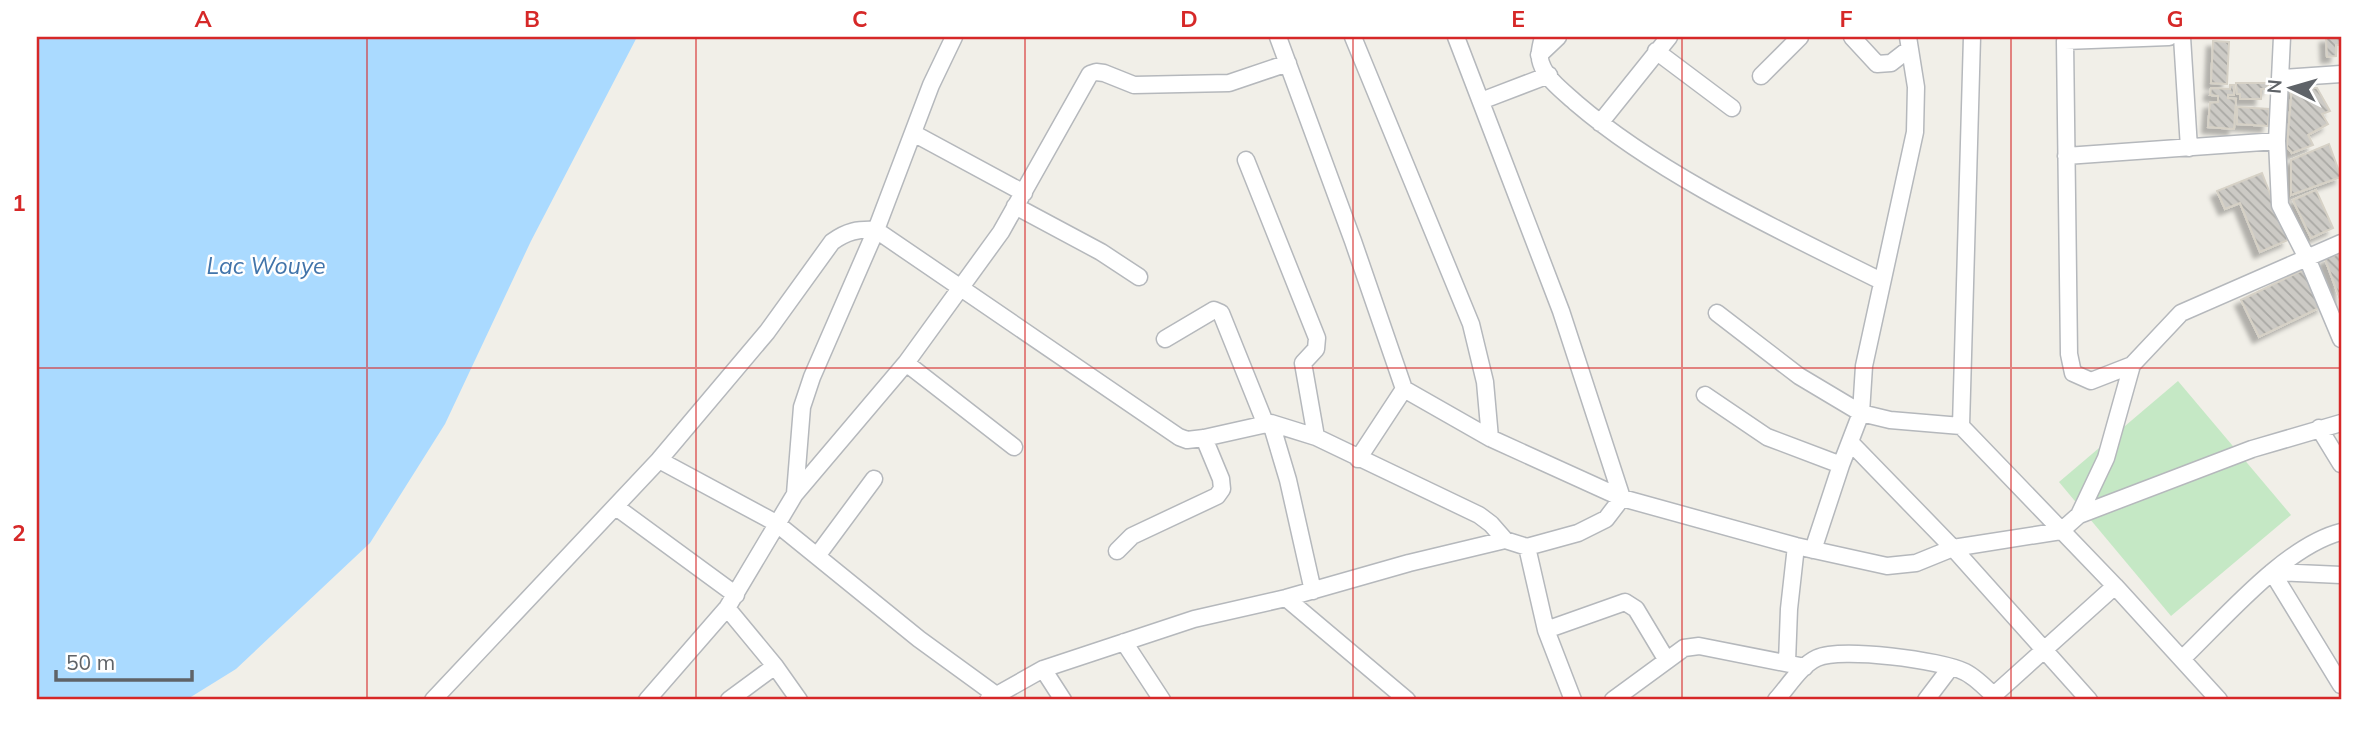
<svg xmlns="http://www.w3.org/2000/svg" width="2378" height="737" font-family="Mulish,sans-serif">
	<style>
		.grass { fill: #c5e8c5 }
		.water { fill: #aadaff }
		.building { fill: url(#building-back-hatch); stroke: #d6d1c6; stroke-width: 2; filter: url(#shadow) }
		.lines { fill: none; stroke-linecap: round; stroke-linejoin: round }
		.minor-casing { stroke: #b5b8bc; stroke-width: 19 }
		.minor { stroke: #fff; stroke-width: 16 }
		.grid { fill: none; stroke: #d62828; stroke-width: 2; stroke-opacity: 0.55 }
		.labels { text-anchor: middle; stroke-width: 5; stroke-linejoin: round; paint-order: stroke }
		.water-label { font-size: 23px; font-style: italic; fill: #4174aa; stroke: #fff }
		.neatline { fill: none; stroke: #d62828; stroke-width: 2.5 }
		.grid-label { font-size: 23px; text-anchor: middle; font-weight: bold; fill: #d62828 }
	</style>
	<defs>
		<pattern id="building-back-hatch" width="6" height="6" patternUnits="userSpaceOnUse" patternTransform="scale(1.75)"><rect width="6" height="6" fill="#cccac5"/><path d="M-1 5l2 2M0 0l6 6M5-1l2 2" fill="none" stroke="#a9a8a4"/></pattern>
		<filter id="shadow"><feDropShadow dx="-6" dy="6" stdDeviation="2" flood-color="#0004"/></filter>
	</defs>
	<rect width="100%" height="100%" fill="#f1efe8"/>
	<path class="grass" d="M2178,381l113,134 -120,101 -112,-134z"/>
	<path class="water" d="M37,37h600l-106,204 -86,183 -75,119 -134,126 -50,31h-149z"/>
	<path class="building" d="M2326,37h15v8h-5v11l-9,1z
		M2213,41l16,1 -2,42 -16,-1z
		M2236,83h32v6h-7v10h-21v-5h-3z
		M2230,85h4v10h-6v3l8,1 -2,30 -26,-2 2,-24 8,-1v-6l-8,-1 1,-7 19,1z
		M2292,87l25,1 13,23 -8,3 6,10 -20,11 5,10 -21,8 -5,-6z
		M2237,107l32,2 -1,17 -31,-2z
		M2329,144l12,33 -50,18v-35z
		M2262,173l26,67 -28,12 -20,-49 -15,6 -8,-18z
		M2316,190l17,38 -22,10 -18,-38z
		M2341,253v49l-16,-43z
		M2305,269l18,37 -64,31 -18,-37z"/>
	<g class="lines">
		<defs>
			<path id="minor" d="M1278,37l75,204 51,148 86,49 132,60 174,48 91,20 29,-3 37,-15 108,-17 18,-16 27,-57 26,-93
				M1353,37l118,287 14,58 5,56
				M1543,37c-2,8 -5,18 -2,26 5,16 23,29 35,40 85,73 205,128 305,178
				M1852,37l25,27 14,-1 18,-14
				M2169,37l-104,4 4,313 4,19 18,8 41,-16 49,-52 160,-70
				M2182,37l7,111
				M2282,37l-5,104 3,64 27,53 34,81
				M1656,51l76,57
				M1539,55l19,-18
				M1761,76l39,-39
				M2281,78l60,-4
				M1481,101l68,-26
				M1600,123l69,-86
				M913,133l111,60
				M2066,156l211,-15
				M1246,160l71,178 -1,11 -13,14 13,74
				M1015,206l86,46 38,25
				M1717,313l82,63 62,37 29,7 71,6 154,160 104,114
				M1165,339l49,-29 7,3 45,112
				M906,363l108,84
				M1705,395l62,42 74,28
				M1271,423l17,57 25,111
				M1961,426l11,-389
				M2319,428l22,36
				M1851,443l102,105 136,152
				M1358,459l46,-70
				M659,460l117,63 143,116 77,56
				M795,494l111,-131 95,-131 89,-158 6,-2 8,1 30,12 95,-2 59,-20
				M616,507l120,88
				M2079,515l173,-66 89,-26
				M1527,547l19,83 27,70
				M1813,550l28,-85 20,-52 3,-47 51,-234 1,-45 -8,-50
				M1117,551l15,-15 85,-40 5,-7 -1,-10 -17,-41
				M817,556l57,-77
				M2272,572l69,113
				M2272,572l69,3
				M1286,598l121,102
				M727,608l48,58 24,34
				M1546,630l79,-28 11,7 30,50
				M1124,642l38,58
				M2182,659c42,-40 103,-113 159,-127
				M1787,662l2,-53 7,-63
				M1043,669l20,31
				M1994,695l121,-109
				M433,700l226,-240 108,-128 65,-90c15,-11 26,-13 44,-12l303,207 8,3 17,-2 67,-15 45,14 163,78 12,9 14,16
				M647,700l80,-92 68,-114 7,-87 10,-30 64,-147 55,-145 23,-48
				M729,700l46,-34
				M988,700l55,-31 151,-50 92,-21 123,-35 96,-23 22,7 51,-14 28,-14 16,-21 -61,-187 -105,-274
				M1613,700l71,-52 15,-2 106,21
				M1776,700c12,-13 24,-34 41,-42 24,-11 124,2 148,14 12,6 24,19 33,28
				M1926,700l25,-33"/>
		</defs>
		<use href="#minor" class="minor-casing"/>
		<use href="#minor" class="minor"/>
	</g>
	<path class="grid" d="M367,37v663M696,37v663M1025,37v663M1353,37v663M1682,37v663M2011,37v663M37,368h2304"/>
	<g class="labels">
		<g class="water-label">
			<text x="266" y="274">Lac Wouye</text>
		</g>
	</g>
	<rect width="2378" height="737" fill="none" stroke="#ffffff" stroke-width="77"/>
	<g transform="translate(2291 88) rotate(275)" stroke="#ffffff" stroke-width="5" paint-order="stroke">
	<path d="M0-5L12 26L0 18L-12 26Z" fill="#5f6368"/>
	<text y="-10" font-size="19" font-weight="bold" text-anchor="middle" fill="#5f6368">N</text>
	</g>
	<path d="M56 670v10h136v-10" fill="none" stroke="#5f6368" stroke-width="3.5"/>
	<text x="66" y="670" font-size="21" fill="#5f6368" stroke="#ffffff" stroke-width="5" paint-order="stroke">50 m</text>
	<rect x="38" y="38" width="2302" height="660" class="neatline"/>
	<g class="grid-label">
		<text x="203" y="27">A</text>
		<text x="532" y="27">B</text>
		<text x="860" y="27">C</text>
		<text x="1189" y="27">D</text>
		<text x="1518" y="27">E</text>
		<text x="1846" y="27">F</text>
		<text x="2175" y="27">G</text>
		<text x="19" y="211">1</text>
		<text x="19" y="541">2</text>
	</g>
</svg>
